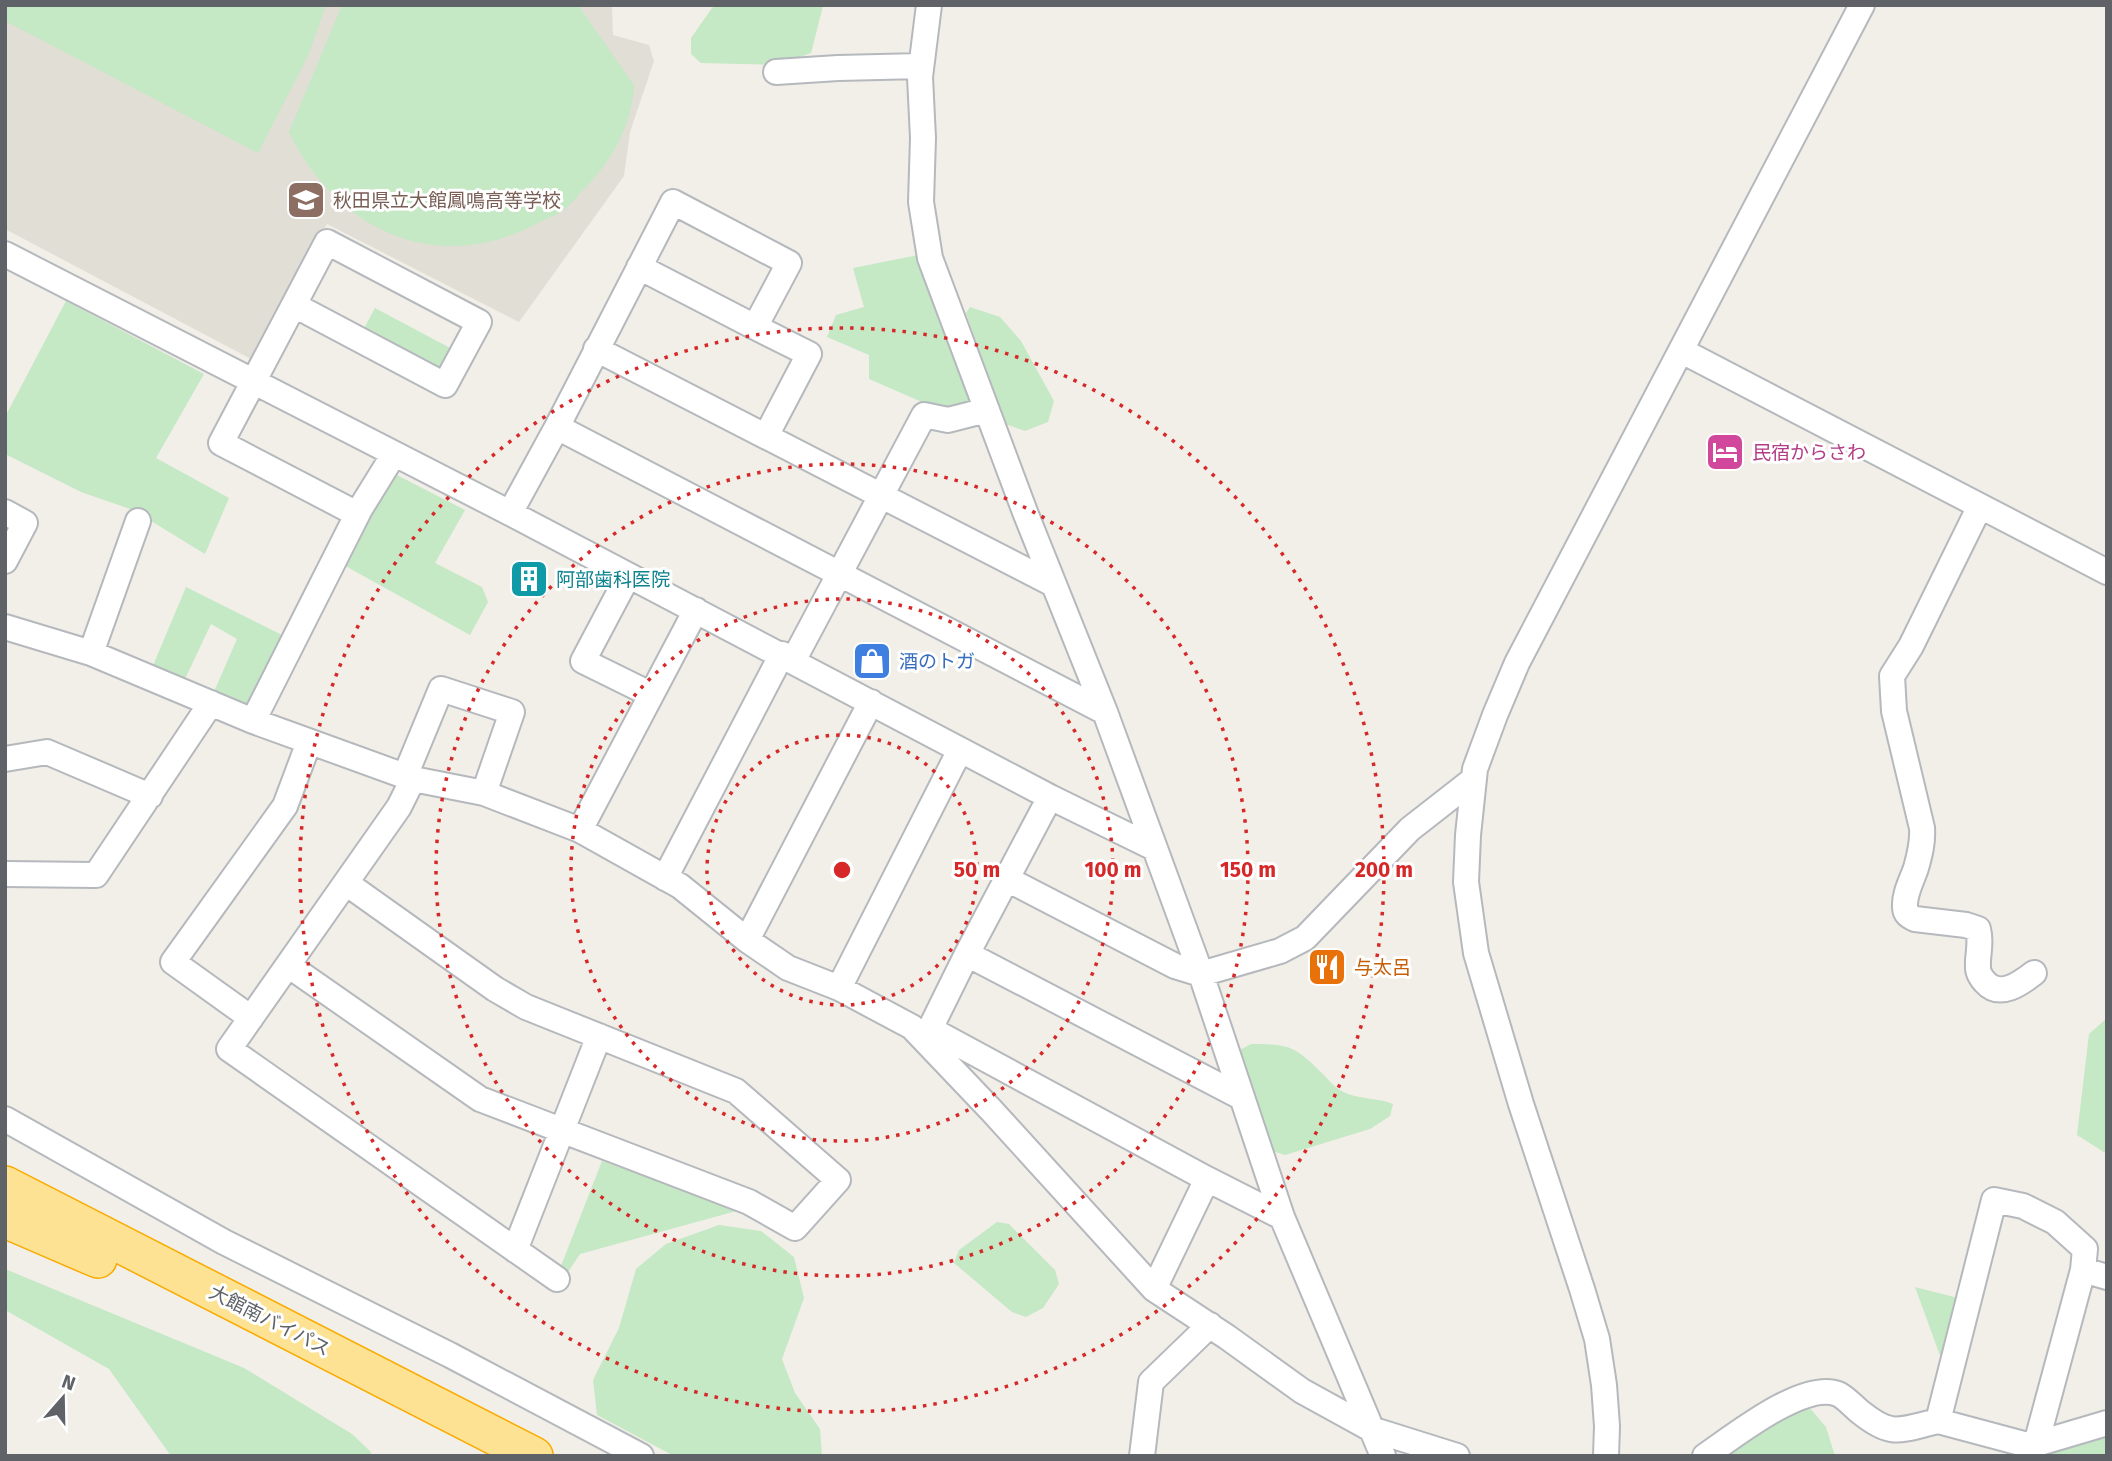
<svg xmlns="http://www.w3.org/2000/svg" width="2112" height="1461" font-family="'Fira Sans','Noto Sans JP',sans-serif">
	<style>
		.education { fill: #e1ded6 }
		.green { fill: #c5e8c5 }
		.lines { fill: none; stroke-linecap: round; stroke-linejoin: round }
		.minor-casing { stroke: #b5b8bc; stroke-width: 28 }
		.highway-casing { stroke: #f9ab00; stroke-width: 40 }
		.minor { stroke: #fff; stroke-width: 24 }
		.highway { stroke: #fde293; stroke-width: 37 }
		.ring { fill: none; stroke: #d62828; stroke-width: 3.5; stroke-dasharray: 3.5 7 }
		.labels { text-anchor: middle; stroke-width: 6; stroke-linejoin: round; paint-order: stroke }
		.education-label { font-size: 19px; fill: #785e54; stroke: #fff; text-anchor: start }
		.hotel-label { font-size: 19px; fill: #b23c85; stroke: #fff; text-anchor: start }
		.culture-label { font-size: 19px; fill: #0d838f; stroke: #fff; text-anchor: start }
		.shop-label { font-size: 19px; fill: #366cbe; stroke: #fff; text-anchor: start }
		.food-label { font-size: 19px; fill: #c56008; stroke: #fff; text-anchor: start }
		.street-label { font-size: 19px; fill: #5f6368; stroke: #fff }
		.centre { fill: #d62828; stroke: #fff; stroke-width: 3.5 }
		.ring-label { font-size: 21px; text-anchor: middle; font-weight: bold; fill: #d62828; stroke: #fff; stroke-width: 6; stroke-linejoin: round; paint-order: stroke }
	</style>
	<rect width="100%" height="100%" fill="#f1efe8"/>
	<path class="education" d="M5,5h607l1,30 36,10 5,16 -24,71 -6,44 -105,146 -192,-98 -74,136 -248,-131z"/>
	<path class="green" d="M5,5h321l-18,51 -50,97 -253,-132z
		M342,5h236l56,80c-2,39 -20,72 -46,100 -8,7 -14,17 -22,23 -9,8 -23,12 -34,18 -99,50 -197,2 -243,-94z
		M716,5h107v1l-12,47 -32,12 -78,-2 -10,-9v-16l21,-30z
		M918,255l58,149 -31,8 -76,-33v-24l-42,-18 9,-22 28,-8 -11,-39z
		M66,301l138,73 -48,84 73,40 -24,56 -72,-44 -52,-18 -76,-38v-37z
		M970,307l30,10 21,24 33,60 -6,21 -23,9 -20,-7 -39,-111z
		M375,308l77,41 -12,24 -78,-41z
		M391,472l74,38 -30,53 47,24 6,15 -18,33 -130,-72z
		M186,587l100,50 -39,74 -34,-17 24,-55 -26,-15 -27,57 -32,-13z
		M2107,1018v136l-30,-19 12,-101z
		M1251,1044c42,0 44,3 73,31 5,5 10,12 16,15 16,10 37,7 53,14l-3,12 -20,13 -85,26 -13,-4 -36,-99z
		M602,1161l138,49 -160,44 -14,21 -7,-4z
		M997,1222l12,2 46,46 4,14 -16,24 -17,9 -14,-5 -58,-49 5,-13z
		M719,1225l42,6 33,26 10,41 -22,61 13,34 25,36 2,27h-148l-77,-41 -4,-35 26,-52 17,-59 30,-25z
		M5,1269l239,99 108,66 19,18 -1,4h-199l-62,-87 -104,-59z
		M1915,1287l43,11 -16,63z
		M1809,1407l17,20 9,29h-113l44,-35z
		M2107,1435v21h-65l1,-1z"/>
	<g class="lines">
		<defs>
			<path id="minor" d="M929,5l-9,72 3,61 -2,64 9,56 95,254 80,200 96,262 81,243 101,239
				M776,72l62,-4 83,-2
				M5,254l505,259 540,284 104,51
				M639,267l116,60
				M294,305l151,80 34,-63 -152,-80 -106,201 136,71
				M596,349l457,235
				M1682,351l425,221
				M557,427l548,285
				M1980,506l-69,140 -19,30 2,35 28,117c1,14 -2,26 -6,40 -4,12 -12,26 -11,39 0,7 4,9 10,12l51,6 12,4c4,14 -1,26 0,39 0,5 4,11 7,14 15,17 36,1 49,-9
				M5,512l20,11 -20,38
				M510,513l47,-86 116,-225 116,61 -34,64 54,27 -43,82
				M628,576l-45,85 67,33
				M5,627l86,26 162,68 160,58 71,14 96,37 100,56 67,54 41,28 51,20 73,39 80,84 162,178 73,48 75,54 69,38 86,27
				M91,653l47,-132
				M793,661l131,-246 24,5 39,-10
				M253,721l107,-212 34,-55
				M5,759l42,-7 103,44
				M405,776l36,-87 71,23 -28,81
				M413,779l-14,28 -170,242 328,230
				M1050,797l-83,157 -37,75 277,150 75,38
				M580,830l116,-220
				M5,874l91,1 115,-172
				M665,878l117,-224
				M1007,879l168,87 26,8 79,-23 25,-13 105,-109 64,-50
				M747,940l124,-238
				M967,954l274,143
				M288,965l192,134 269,103 46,26 43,-48 -102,-89 -210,-84 -31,-18 -149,-106
				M839,988l121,-238
				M251,1018l-78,-56 112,-156 24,-64
				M5,1119l219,123 226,113 191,101
				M515,1250l84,-214
				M2107,1277l-24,-7 2,-21 -30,-27 -32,-16 -29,-6 -56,221 86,23h12l71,-21
				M1154,1289l53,-110
				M2036,1444l47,-174
				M1142,1456l9,-74 59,-57
				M1606,1456l1,-30 -3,-41 -7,-46 -15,-50 -61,-185 -45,-151 -10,-71 2,-47 7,-66 20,-54 22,-52 345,-658
				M1705,1456c28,-19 99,-76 133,-62 7,3 15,12 21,17 33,27 40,19 79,10"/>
			<path id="highway" d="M5,1185l529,271
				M5,1219l93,40"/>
		</defs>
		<use href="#minor" class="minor-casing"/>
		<use href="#highway" class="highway-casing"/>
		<use href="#minor" class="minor"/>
		<use href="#highway" class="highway"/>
	</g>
	<g class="ring">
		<circle cx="842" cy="870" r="135"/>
		<circle cx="842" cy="870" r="271"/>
		<circle cx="842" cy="870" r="406"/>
		<circle cx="842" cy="870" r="542"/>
	</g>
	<defs>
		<symbol id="school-square" viewBox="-11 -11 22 22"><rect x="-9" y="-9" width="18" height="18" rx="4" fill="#8d6e63" stroke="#fff"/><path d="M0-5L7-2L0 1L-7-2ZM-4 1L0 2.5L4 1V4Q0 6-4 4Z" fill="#fff"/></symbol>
		<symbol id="hotel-square" viewBox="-11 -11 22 22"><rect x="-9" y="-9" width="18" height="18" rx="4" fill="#d1479c" stroke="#fff"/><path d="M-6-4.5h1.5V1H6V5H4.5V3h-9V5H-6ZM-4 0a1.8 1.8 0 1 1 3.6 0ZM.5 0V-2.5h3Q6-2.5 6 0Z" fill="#fff"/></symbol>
		<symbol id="building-square" viewBox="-11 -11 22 22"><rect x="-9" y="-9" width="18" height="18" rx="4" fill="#0f9aa8" stroke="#fff"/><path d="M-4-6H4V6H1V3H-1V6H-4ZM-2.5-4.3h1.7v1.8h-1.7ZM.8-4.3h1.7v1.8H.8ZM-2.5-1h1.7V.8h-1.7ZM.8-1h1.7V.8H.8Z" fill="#fff"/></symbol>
		<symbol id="shop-square" viewBox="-11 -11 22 22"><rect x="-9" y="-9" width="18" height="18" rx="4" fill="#3f7fe0" stroke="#fff"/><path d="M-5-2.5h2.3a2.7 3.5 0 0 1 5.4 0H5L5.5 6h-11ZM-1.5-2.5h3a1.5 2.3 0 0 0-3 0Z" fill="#fff"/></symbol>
		<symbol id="restaurant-square" viewBox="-11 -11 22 22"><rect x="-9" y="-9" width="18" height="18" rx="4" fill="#e8710a" stroke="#fff"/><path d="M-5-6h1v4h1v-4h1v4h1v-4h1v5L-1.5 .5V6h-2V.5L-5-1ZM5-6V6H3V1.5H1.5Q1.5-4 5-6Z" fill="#fff"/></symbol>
	</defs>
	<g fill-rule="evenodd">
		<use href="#school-square" x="284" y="178" width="44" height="44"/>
		<use href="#hotel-square" x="1703" y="430" width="44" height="44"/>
		<use href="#building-square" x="507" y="557" width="44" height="44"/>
		<use href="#shop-square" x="850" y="639" width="44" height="44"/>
		<use href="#restaurant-square" x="1305" y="945" width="44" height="44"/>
	</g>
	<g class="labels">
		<g class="education-label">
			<text x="333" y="207">秋田県立大館鳳鳴高等学校</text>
		</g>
		<g class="hotel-label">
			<text x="1752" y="459">民宿からさわ</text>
		</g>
		<g class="culture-label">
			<text x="556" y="586">阿部歯科医院</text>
		</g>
		<g class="shop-label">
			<text x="899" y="668">酒のトガ</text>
		</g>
		<g class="food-label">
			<text x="1354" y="974">与太呂</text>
		</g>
		<g class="street-label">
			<text transform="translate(270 1320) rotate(27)" y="7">大館南バイパス</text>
		</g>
	</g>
	<circle cx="842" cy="870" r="10" class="centre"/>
	<g class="ring-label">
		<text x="977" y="877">50 m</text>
		<text x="1113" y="877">100 m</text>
		<text x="1248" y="877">150 m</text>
		<text x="1384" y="877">200 m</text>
	</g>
	<rect width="2112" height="1461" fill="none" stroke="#5f6368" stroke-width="14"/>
	<g transform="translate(63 1398) rotate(20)" stroke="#ffffff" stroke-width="5" paint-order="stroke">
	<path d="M0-5L12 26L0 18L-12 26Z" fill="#5f6368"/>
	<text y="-10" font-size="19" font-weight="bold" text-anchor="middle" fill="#5f6368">N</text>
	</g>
</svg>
